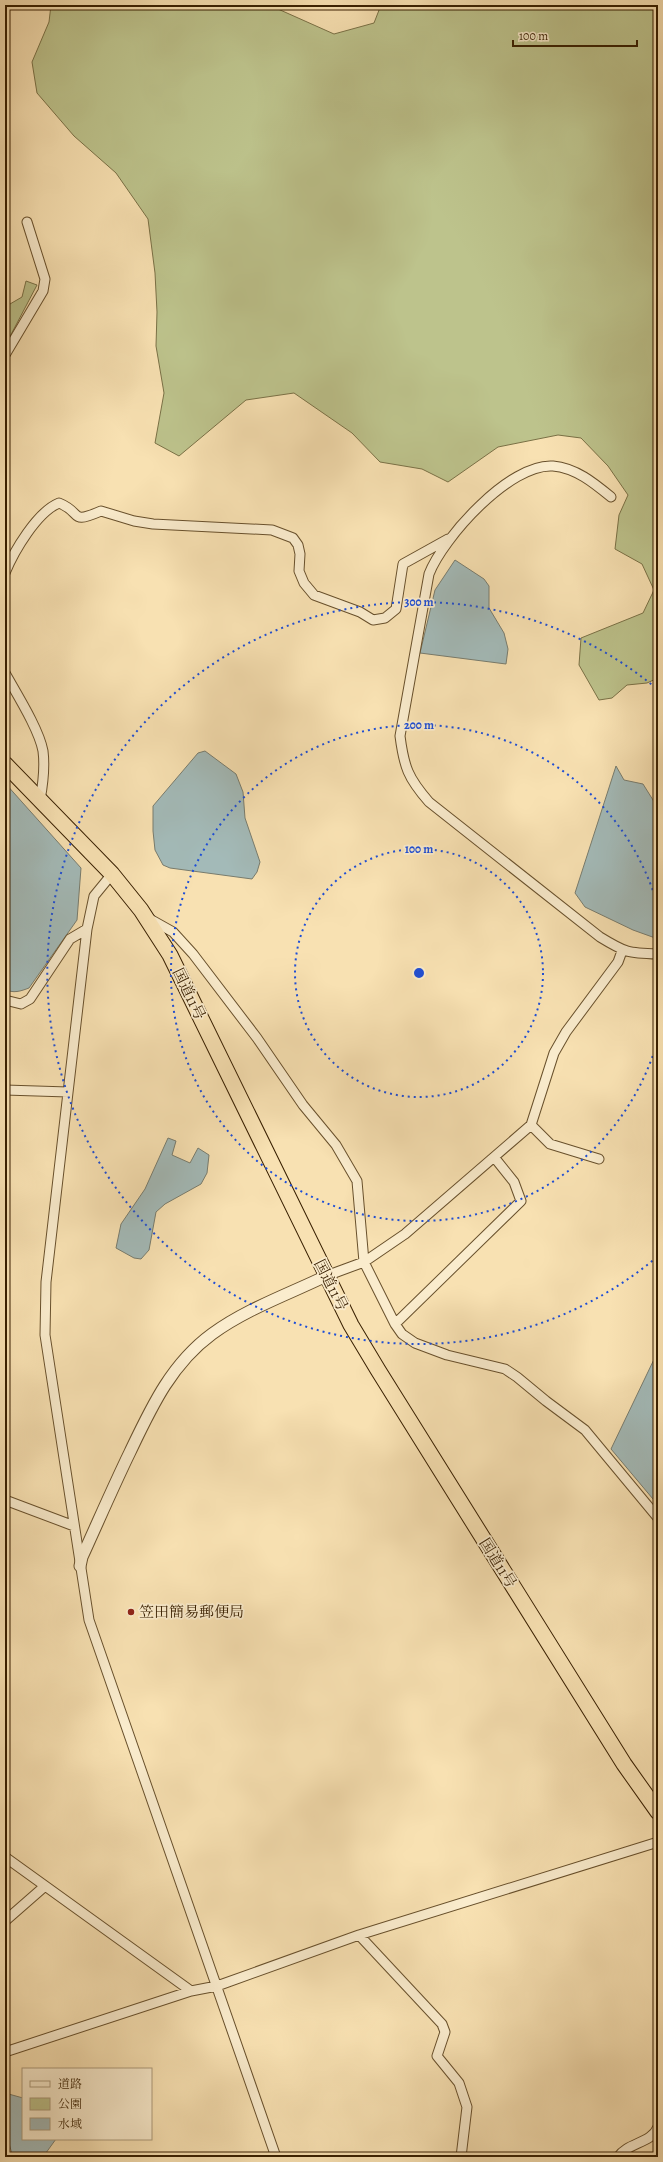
<svg xmlns="http://www.w3.org/2000/svg" width="663" height="2162" font-family="Alegreya,'Noto Serif JP',serif">
	<style>
		.green { fill: #bdc38c; stroke: #7a7146 }
		.water { fill: #a3bab8; stroke: #787c6e }
		.lines { fill: none; stroke-linecap: round; stroke-linejoin: round }
		.minor-casing { stroke: #68502c; stroke-width: 11 }
		.tertiary-casing { stroke: #68502c; stroke-width: 13 }
		.trunk-casing { stroke: #381f00; stroke-width: 17 }
		.minor { stroke: #faeccd; stroke-width: 9 }
		.tertiary { stroke: #faeccd; stroke-width: 11 }
		.trunk { stroke: #f8e1b2; stroke-width: 15 }
		.ring { fill: none; stroke: #1d4ed8; stroke-width: 2; stroke-dasharray: 2 4 }
		.poi-dot { fill: #8f2418; stroke: #faeccd; stroke-width: 1.5 }
		.labels { text-anchor: middle; stroke-width: 3.5; stroke-linejoin: round; paint-order: stroke }
		.street-label { font-size: 15px; fill: #381f00; stroke: #faeccd }
		.poi-label { font-size: 15px; fill: #381f00; stroke: #faeccd; text-anchor: start }
		.centre { fill: #1d4ed8; stroke: #faeccd; stroke-width: 2 }
		.ring-label { font-size: 12px; text-anchor: middle; font-weight: bold; fill: #1d4ed8; stroke: #faeccd; stroke-width: 3.5; stroke-linejoin: round; paint-order: stroke }
	</style>
	<rect width="100%" height="100%" fill="#f8e1b2"/>
	<filter id="stains"><feTurbulence type="fractalNoise" baseFrequency=".005" numOctaves="4"/><feColorMatrix values="0 0 0 0 .2 0 0 0 0 .09 0 0 0 0 .02 0 0 0 .5 -.17"/></filter>
	<radialGradient id="worn" r=".72"><stop offset=".6" stop-color="#630" stop-opacity="0"/><stop offset="1" stop-color="#630" stop-opacity=".3"/></radialGradient>
	<path class="green" d="M51,5h218l65,29 40,-11 7,-18h277v673l-11,5 -20,2 -15,13 -13,2 -20,-35 2,-27 62,-25 11,-23 -12,-26 -27,-15 4,-34 9,-20 -20,-29 -27,-28 -23,-3 -60,12 -50,35 -26,-13 -42,-7 -28,-29 -58,-40 -48,7 -67,56 -24,-13 9,-50 -8,-47 1,-34 -2,-39 -7,-54 -32,-46 -42,-37 -37,-43 -5,-31 17,-40z
		M26,281l11,4 -32,61v-43l5,1 12,-7z"/>
	<path class="water" d="M455,560l29,19 5,7v22l15,25 4,16 -2,15 -86,-11 15,-63z
		M205,751l31,23 7,18 2,26 15,44 -3,10 -5,7 -82,-11 -7,-3 -8,-15 -2,-19v-25l45,-53z
		M616,766l8,14 19,4 15,24v131l-25,-9 -48,-23 -10,-14z
		M5,783l76,85 -4,52 -48,68c-8,3 -16,6 -24,1z
		M168,1138l8,3 -4,14 18,8 8,-15 11,7 -2,18 -6,11 -36,20 -9,8 -7,38 -8,9 -7,-1 -18,-10 5,-24 24,-35z
		M658,1351v154l-47,-56z
		M5,2093l18,5v41h33l-13,18h-30l-8,-27z"/>
	<g class="lines">
		<defs>
			<path id="minor" d="M5,355l38,-64 2,-12 -18,-57
				M611,497c-17,-14 -35,-29 -58,-31 -43,-3 -110,72 -124,108l-29,162c4,31 8,42 29,66l171,135c26,16 28,16 58,17
				M5,573c9,-22 32,-61 54,-70 25,10 9,22 42,8l33,10 19,3 119,6 21,8 5,7 2,9 -1,17 5,12 10,12 46,17 13,8 12,-2 11,-9 7,-45 45,-25
				M5,673c11,20 34,56 38,78 2,16 0,33 -3,49
				M112,874l-18,22 -7,33 -41,353 -1,53 44,285 187,537
				M148,918l25,14 20,22 64,84 46,67 33,40 21,36 7,81 31,62 7,10 13,9 32,12 58,14 12,8 29,24 39,29 73,88
				M5,1000l16,4 9,-5 40,-60 17,-10
				M5,1090l63,2
				M531,1125l19,19 49,15
				M326,1276l38,-14 41,-28 126,-109 23,-72 12,-21 52,-70 4,-11
				M395,1324l126,-123 -7,-19 -20,-25
				M5,1500l69,26
				M5,1857l186,134
				M5,1921l40,-35
				M359,1935l83,89 3,8 -8,24 22,27 8,24 -6,50
				M5,2052l186,-61 26,-5 142,-51 299,-93
				M618,2157c10,-15 33,-13 40,-30"/>
			<path id="tertiary" d="M80,1566l2,-9c16,-35 31,-70 48,-105 21,-44 41,-88 82,-118 34,-25 77,-40 114,-58"/>
			<path id="trunk" d="M5,764l107,110 29,36 29,45 181,370 27,45 246,394 34,48"/>
		</defs>
		<use href="#minor" class="minor-casing"/>
		<use href="#tertiary" class="tertiary-casing"/>
		<use href="#trunk" class="trunk-casing"/>
		<use href="#minor" class="minor"/>
		<use href="#tertiary" class="tertiary"/>
		<use href="#trunk" class="trunk"/>
	</g>
	<g class="ring">
		<circle cx="419" cy="973" r="124"/>
		<path d="M658 1039A248 248 0 1 1 658 907"/>
		<path d="M657 1257A371 371 0 1 1 657 689"/>
	</g>
	<circle class="poi-dot" cx="131" cy="1612" r="4"/>
	<g class="labels">
		<g class="street-label">
			<text transform="translate(189 994) rotate(64)" y="5">国道11号</text>
			<text transform="translate(331 1285) rotate(63)" y="5">国道11号</text>
			<text transform="translate(498 1563) rotate(58)" y="5">国道11号</text>
		</g>
		<g class="poi-label">
			<text x="139" y="1617">笠田簡易郵便局</text>
		</g>
	</g>
	<circle cx="419" cy="973" r="6" class="centre"/>
	<g class="ring-label">
		<text x="419" y="606">300 m</text>
		<text x="419" y="729">200 m</text>
		<text x="419" y="853">100 m</text>
	</g>
	<rect width="663" height="2162" fill="none" stroke="#f8e1b2" stroke-width="20"/>
	<rect x="6" y="6" width="651" height="2150" fill="none" stroke="#381f00" stroke-width="2"/>
	<rect x="10" y="10" width="643" height="2142" fill="none" stroke="#381f00"/>
	<rect x="22" y="2068" width="130" height="72" fill="#faeccd" stroke="#ac9a7b"/>
	<rect x="30" y="2081" width="20" height="6" fill="#faeccd" stroke="#ac9a7b"/>
	<text x="58" y="2088" font-size="12" fill="#381f00">道路</text>
	<rect x="30" y="2098" width="20" height="12" fill="#bdc38c" stroke="#ac9a7b"/>
	<text x="58" y="2108" font-size="12" fill="#381f00">公園</text>
	<rect x="30" y="2118" width="20" height="12" fill="#a3bab8" stroke="#ac9a7b"/>
	<text x="58" y="2128" font-size="12" fill="#381f00">水域</text>
	<path d="M513 40v6h124v-6" fill="none" stroke="#381f00" stroke-width="2"/>
	<text x="519" y="40" font-size="12" fill="#381f00" stroke="#faeccd" stroke-width="3" paint-order="stroke">100 m</text>
	<rect width="100%" height="100%" filter="url(#stains)"/>
	<rect width="100%" height="100%" fill="url(#worn)"/>
</svg>
